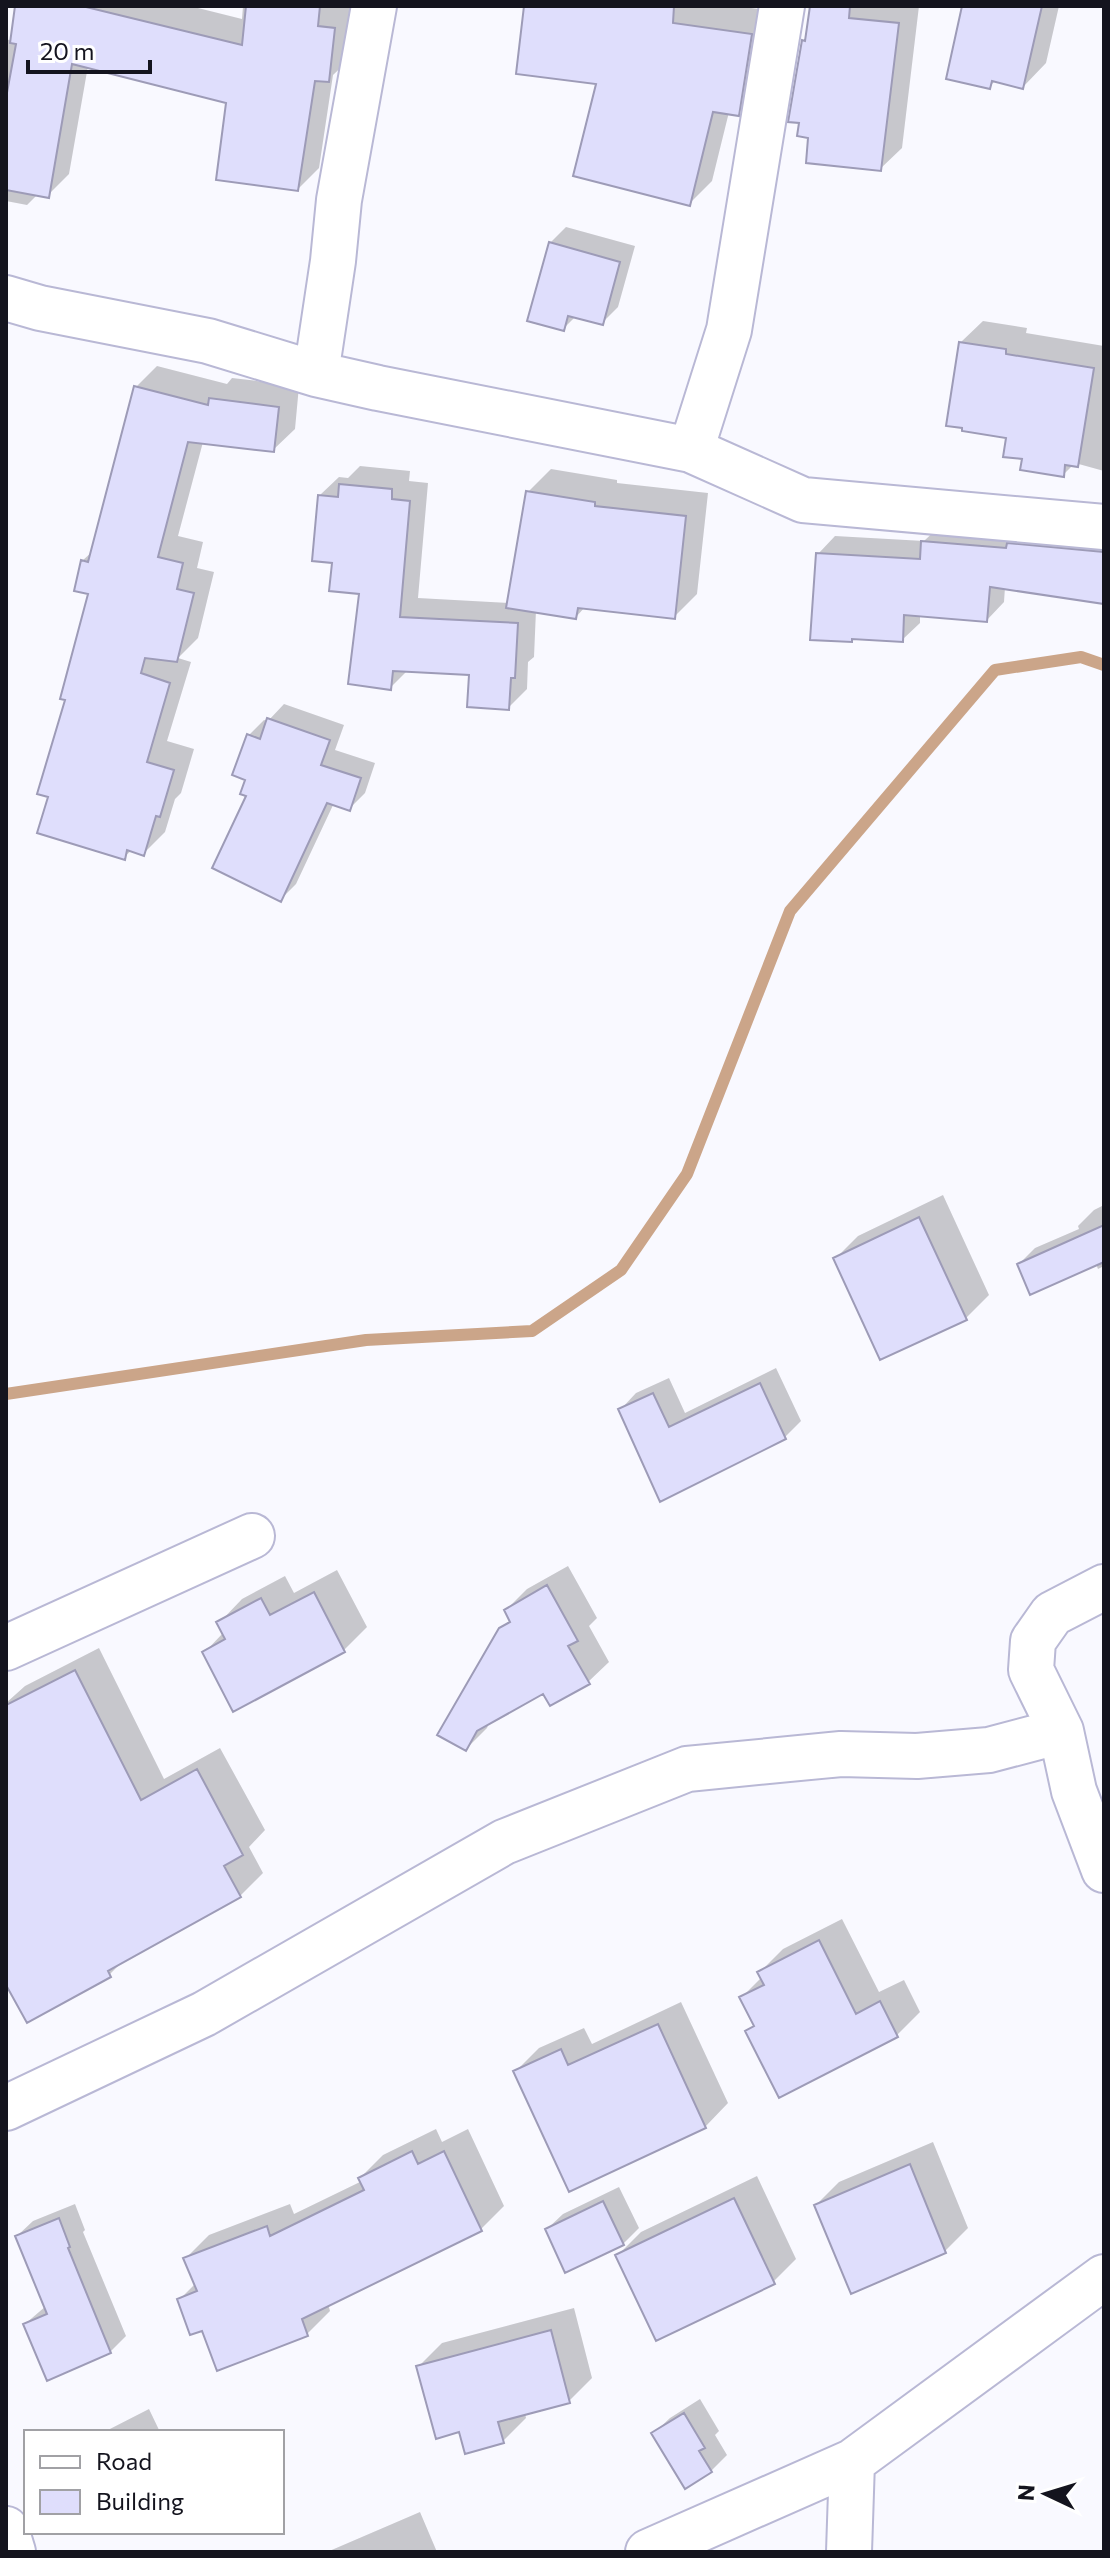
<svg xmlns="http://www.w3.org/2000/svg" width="1110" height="2558" font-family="Commissioner,sans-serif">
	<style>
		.shadow { fill: #0003 }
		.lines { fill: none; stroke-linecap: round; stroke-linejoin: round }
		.stream { stroke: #cba589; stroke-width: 12 }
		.building { fill: #dfdefc; stroke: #9d9bb7; stroke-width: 2 }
		.minor-casing { stroke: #b9b8d5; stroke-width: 48 }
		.minor { stroke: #fff; stroke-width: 44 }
	</style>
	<rect width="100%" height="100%" fill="#f9f9ff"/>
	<path class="shadow" d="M17,6h173l52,13 1,-13h112l-5,53 -17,16 -14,93 -21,21 -69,-88 -141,-35 -19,108 -21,21 -10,-1 -11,11 -21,-4v-162l6,2z
		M527,6h210l37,5 -13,79 -23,23 -9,-1 -17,69 -23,23 -91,-122z
		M812,6h107l-17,142 -22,21 -69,-33 -10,-15 3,-80 4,-4z
		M964,6h95l-13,57 -23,24 -27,-7 -6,6z
		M566,227l69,19 -17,61 -16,16 -26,-7 -13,13 -13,-86z
		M983,321l44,7 -1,5 78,13v125l-29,-8 -12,12 -39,-17 -16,-22 -47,-94z
		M157,366l70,18 5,-6 67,8 -4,43 -22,21 -70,-8 -25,94 25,6 -6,26 17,4 -16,66 -20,20 13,4 -24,79 27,8 -13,44 -6,6 -10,33 -21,21 -12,-3 -8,7 -74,-61 40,-204 -8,-31 11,-10 43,-164z
		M360,466l50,5 -1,10 19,2 -10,115 91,5 19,-111 23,-23 66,11v3l91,10 -11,101 -23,23 -89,-10 -9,10 -40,-7 -2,47 -6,5 -1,27 -19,19 -37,-35 -63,-3 -18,18 -29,-96 -27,-31 -14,-66 19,-18 9,1z
		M941,525l163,9v70l-99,-17 -1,15 -17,18 -67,-6v9l-18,17 -84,-86 17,-18 89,5z
		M284,704l60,21 -9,25 40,13 -10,30 -15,15 -16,-5 -38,81 -15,15 -32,-104 -2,-17 2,-43 15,-15 4,1z
		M943,1195l46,100 -23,23 -131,-59 23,-23z
		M1104,1205v61l-6,3 -2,-5h-77l16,-16 44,-19 -1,-3 16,-16z
		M776,1368l25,53 -16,16 -124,62 -40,-90 15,-16 33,-15 16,35z
		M568,1566l29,52 -8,8 20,36 -21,20 -44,9 -54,30 -3,7 -21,21 35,-120 10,-10 -5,-9 21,-21z
		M337,1570l30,57 -23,23 -140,3 20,-21 -5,-9 23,-24 43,-23 9,17z
		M99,1648l65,131 56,-31 45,82 -16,17 14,26 -23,23 -115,63 -16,16 -103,5v-277l19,-17z
		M842,1919l37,73 25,-12 16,32 -23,23 -150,-3 8,-8 -13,-27 20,-20 -2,-5 23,-23z
		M681,2002l47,101 -23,24 -189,-56 23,-23 45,-20 8,16z
		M436,2129l6,13 26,-13 36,77 -23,23 -153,75 2,7 -23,23 -104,-6 -24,-28 17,-17 -10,-25 23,-23 81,-31 4,10 68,-33 -2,-3 23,-23z
		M933,2142l35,86 -23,23 -129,-46 23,-23z
		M757,2176l39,83 -23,23 -155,-27 23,-23z
		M619,2187l20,41 -16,16 -76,-15 16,-15z
		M75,2204l10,26 -2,2 43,104 -16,16 -85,-28 21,-18 -29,-70 16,-15z
		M574,2308l18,70 -23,23 -44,12 1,5 -23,23 -43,-11 -41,-64 23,-23z
		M700,2399l19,32 -4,4 12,20 -16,16 -57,-38 16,-15z
		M149,2409l11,23h-56z
		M420,2512l17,40h-110z"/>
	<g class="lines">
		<path class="stream" d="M6,1394l360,-54 166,-9 89,-61 66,-96 103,-263 205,-241 86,-13 23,8"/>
	</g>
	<path class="building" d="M15,6h67l160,39 4,-39h74l-2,20 17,2 -6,54 -14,-1 -17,110 -82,-11 10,-77 -154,-39 -23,134 -43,-8v-92l10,-54 -6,-1z
		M524,6h150l-1,17 79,11 -13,82 -26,-4 -23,94 -117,-30 23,-92 -80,-10z
		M810,6h40l-1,12 50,5 -18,148 -75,-8 2,-25 -11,-2 2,-13 -11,-1 14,-82 3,1z
		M962,6h80l-19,83 -31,-8 -2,8 -44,-10z
		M549,242l71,20 -17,63 -35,-9 -4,15 -37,-10z
		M959,342l47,7v5l88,14 -16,99 -13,-2 -1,12 -44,-7 2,-11 -19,-2 3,-19 -44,-7v-3l-16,-2z
		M134,386l74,19 1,-7 70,9 -5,45 -86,-10 -30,115 25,6 -6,26 17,4 -17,69 -32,-4 -4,15 29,10 -23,79 27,8 -14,47 -4,-1 -12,40 -17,-6 -2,10 -88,-27 11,-36 -11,-3 28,-94 -5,-1 28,-105 -14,-3 7,-31 7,2z
		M339,484l53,5v10l18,2 -10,116 118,6 -3,55h-4l-2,32 -42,-3 2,-32 -76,-4 -2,19 -43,-6 11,-90 -30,-3 3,-28 -20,-2 6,-66 20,2z
		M526,491l69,11v4l91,10 -11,103 -97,-11 -2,11 -70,-11z
		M921,541l85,7 1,-5 97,9v52l-114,-17 -3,35 -83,-7 -1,27 -51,-3v3l-42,-2 6,-87 104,6z
		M267,718l63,22 -9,25 40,13 -11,33 -23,-8 -46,99 -69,-34 34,-72 -6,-2 5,-14 -13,-5 15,-41 13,5z
		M919,1217l48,103 -87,40 -47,-102z
		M1104,1225v37l-74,33 -13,-31z
		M760,1383l26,56 -126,63 -42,-93 35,-16 16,34z
		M547,1585l31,56 -10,5 22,38 -40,22 -7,-12 -66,37 -11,20 -29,-16 62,-107 11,-6 -6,-12z
		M314,1592l31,60 -112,60 -31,-60 23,-13 -9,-17 45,-24 9,17z
		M75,1670l66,130 56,-31 46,86 -19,11 17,31 -133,74 3,6 -84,46 -21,-38v-280z
		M819,1940l37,74 24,-13 18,36 -119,61 -34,-67 9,-5 -15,-29 25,-12 -7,-13z
		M658,2024l48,104 -137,64 -56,-121 48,-22 7,16z
		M412,2151l6,13 26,-13 38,80 -180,88 6,17 -91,35 -15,-40 -12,4 -13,-36 20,-8 -14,-33 84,-32 3,10 94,-46 -6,-12z
		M910,2164l36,89 -95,41 -37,-89z
		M734,2198l41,86 -119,57 -41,-86z
		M603,2201l21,44 -59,28 -20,-44z
		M59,2218l11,29 -2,1 43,105 -64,28 -24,-57 24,-10 -32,-78z
		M551,2330l19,73 -72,19 6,21 -39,11 -6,-22 -23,7 -20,-73z
		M684,2413l21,35 -6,3 13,21 -27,17 -34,-56z"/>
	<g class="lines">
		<defs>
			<path id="minor" d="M6,298l34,10 168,33 108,33 62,14 313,62 112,50 301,27
				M316,374l17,-113 6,-61 35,-194
				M691,450l38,-120 53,-324
				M1104,1587l-52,27 -19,27 -2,29 30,61 13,60 30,79
				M6,1648l246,-112
				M6,2108l198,-94 300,-172 183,-73 154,-15 76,2 72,-6 72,-19
				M6,2529l7,23
				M648,2552l204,-90
				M849,2552l3,-90 252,-185"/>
		</defs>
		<use href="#minor" class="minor-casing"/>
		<use href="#minor" class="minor"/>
	</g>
	<rect width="1110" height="2558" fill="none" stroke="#14141e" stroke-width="16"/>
	<rect x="24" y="2430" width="260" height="104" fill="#ffffff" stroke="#a1a1a5" stroke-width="2"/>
	<rect x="40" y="2456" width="40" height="12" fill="#ffffff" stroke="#a1a1a5" stroke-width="2"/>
	<text x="96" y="2470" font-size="24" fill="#14141e">Road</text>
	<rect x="40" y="2490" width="40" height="24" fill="#dfdefc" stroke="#a1a1a5" stroke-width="2"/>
	<text x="96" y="2510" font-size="24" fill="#14141e">Building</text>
	<g transform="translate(1046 2494) rotate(274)" stroke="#ffffff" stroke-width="6" paint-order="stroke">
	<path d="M0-6L14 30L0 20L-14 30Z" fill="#14141e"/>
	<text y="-12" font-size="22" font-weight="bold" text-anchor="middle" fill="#14141e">N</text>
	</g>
	<path d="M28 60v12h122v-12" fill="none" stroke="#14141e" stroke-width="4"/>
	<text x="40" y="60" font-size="24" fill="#14141e" stroke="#ffffff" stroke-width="6" paint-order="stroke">20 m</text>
</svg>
